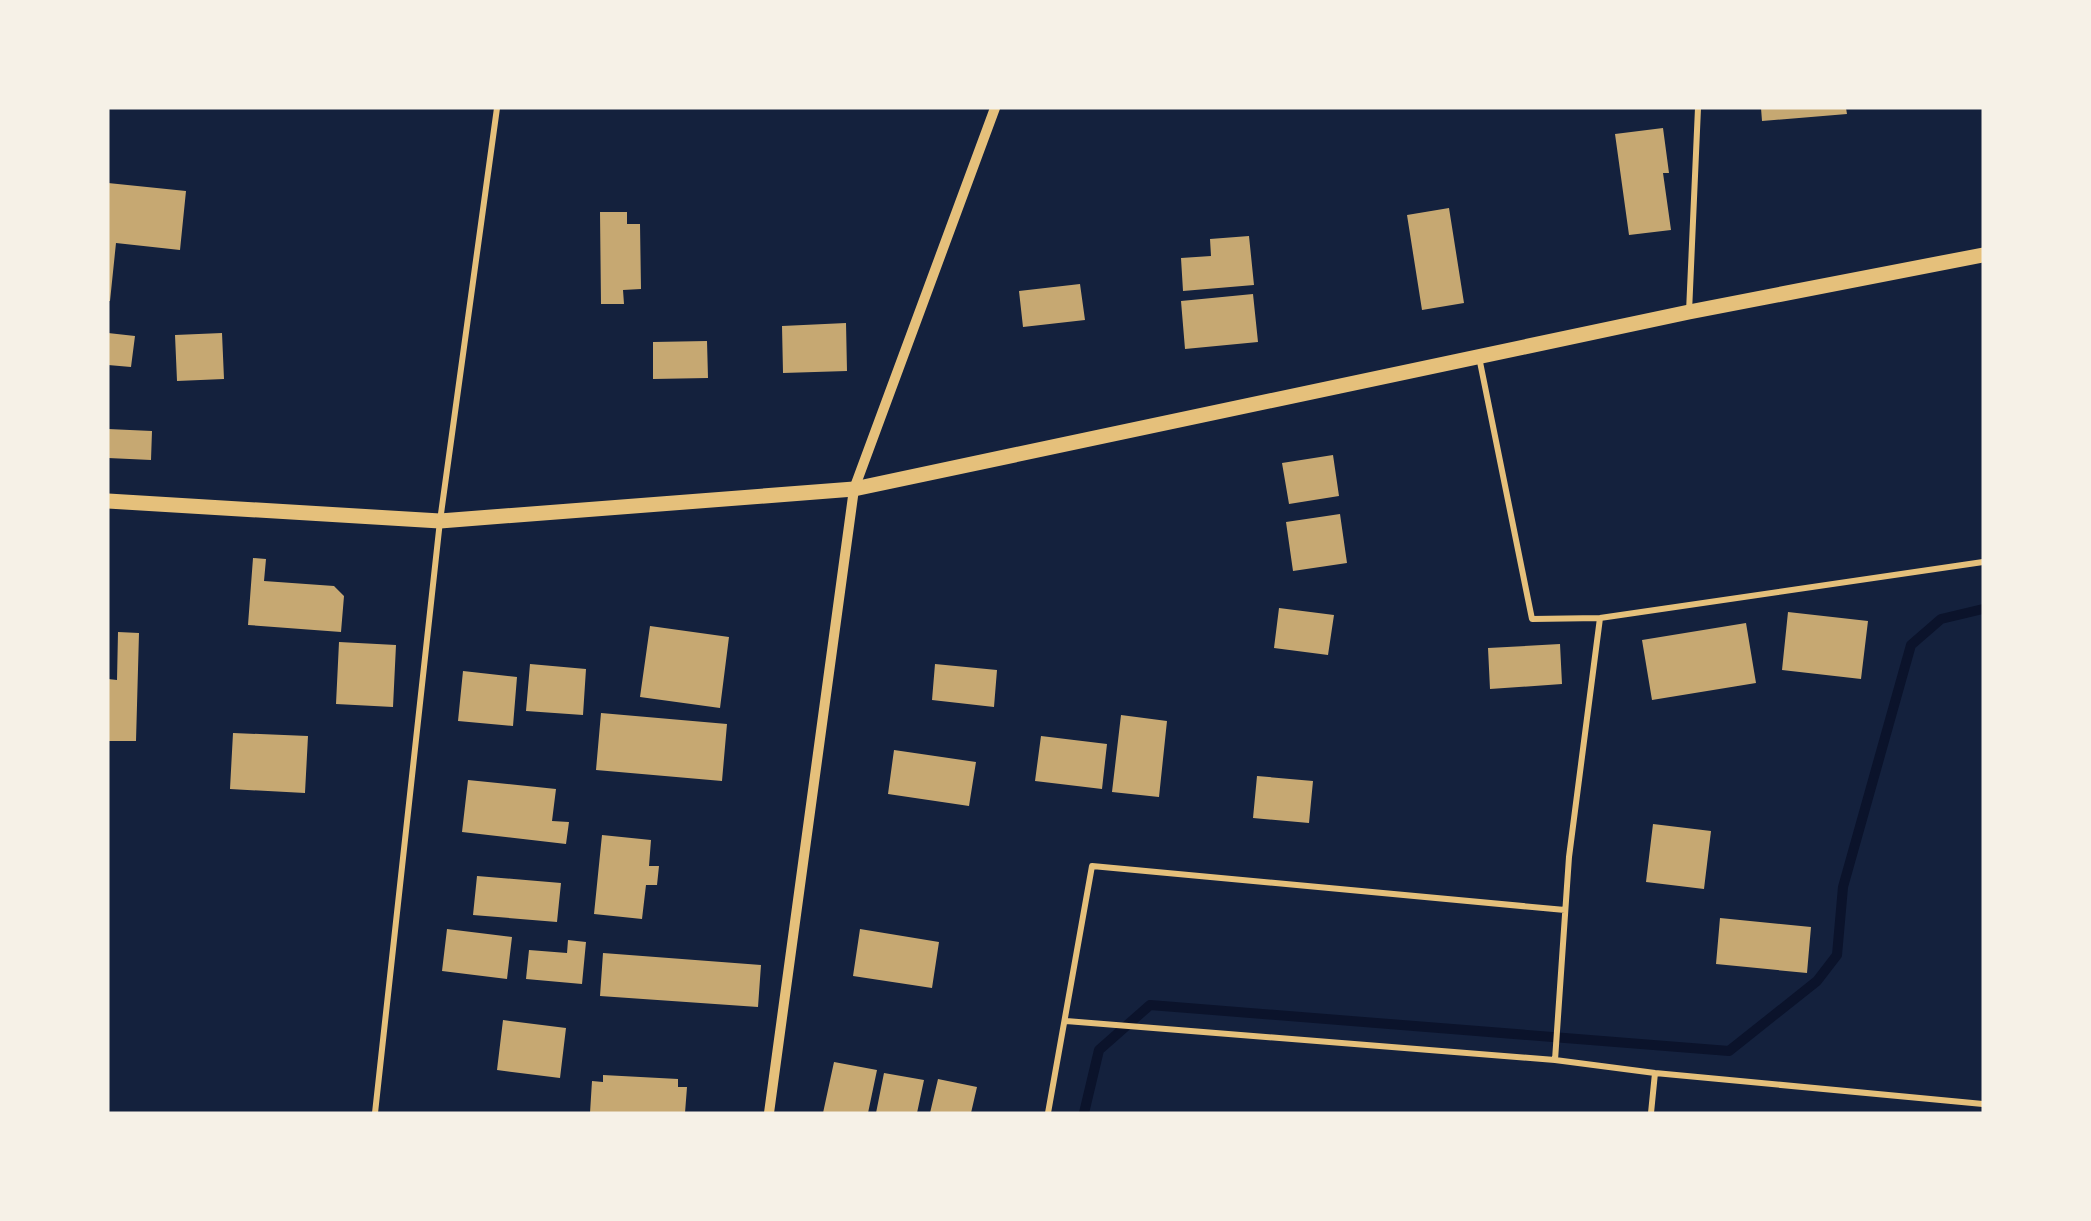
<svg xmlns="http://www.w3.org/2000/svg" width="2091" height="1221" font-family="Raleway,sans-serif">
	<style>
		.lines { fill: none; stroke-linecap: round; stroke-linejoin: round }
		.stream { stroke: #0b132b; stroke-width: 10 }
		.building { fill: #c6a872 }
		.minor { stroke: #e5c07b; stroke-width: 6 }
		.tertiary { stroke: #e5c07b; stroke-width: 10 }
		.primary { stroke: #e5c07b; stroke-width: 15 }
	</style>
	<rect width="100%" height="100%" fill="#14213d"/>
	<g class="lines">
		<path class="stream" d="M1084,1113l15,-63 51,-45 579,46 88,-70 20,-26 6,-68 68,-242 30,-26 42,-10"/>
	</g>
	<path class="building" d="M1761,108h85l1,6 -85,7z
		M1663,128l6,45h-6l8,57 -42,5 -14,-101z
		M108,183l78,8 -6,59 -64,-7 -6,58h-2z
		M1449,208l15,95 -42,7 -15,-95z
		M600,212h27v12h13l1,65 -18,1 1,14h-23z
		M1249,236l5,49 -71,6 -2,-33 30,-2 -1,-17z
		M1080,284l5,36 -62,7 -4,-36z
		M1253,294l5,48 -73,7 -4,-48z
		M846,323l1,48 -64,2 -1,-47z
		M108,333l27,3 -4,31 -23,-2z
		M222,333l2,46 -47,2 -2,-46z
		M707,341l1,37 -55,1v-37z
		M108,429l44,2 -1,29 -43,-2z
		M1333,455l6,41 -50,8 -7,-41z
		M1340,514l7,49 -54,8 -7,-49z
		M253,558l13,1 -2,22 70,5 10,10 -3,36 -93,-7z
		M1279,608l55,7 -6,40 -54,-7z
		M1788,612l80,9 -7,58 -79,-9z
		M1746,623l10,60 -104,17 -10,-60z
		M650,626l79,11 -9,71 -80,-11z
		M118,632l21,1 -3,108h-28v-62l9,1z
		M339,642l57,3 -3,62 -57,-3z
		M1560,644l2,40 -72,5 -2,-41z
		M530,664l56,5 -3,46 -57,-4z
		M935,664l62,6 -3,37 -62,-7z
		M463,671l54,6 -4,49 -55,-5z
		M601,713l126,11 -5,57 -126,-11z
		M1121,715l46,6 -8,76 -47,-5z
		M233,733l75,3 -3,57 -75,-4z
		M1041,736l66,8 -5,45 -67,-8z
		M894,750l82,12 -7,44 -81,-12z
		M1257,776l56,5 -4,42 -56,-5z
		M468,780l88,9 -4,32 17,1 -3,22 -104,-12z
		M1653,824l58,7 -7,58 -58,-7z
		M602,835l49,5 -2,26h10l-2,19h-11l-4,34 -48,-5z
		M477,876l84,7 -4,39 -84,-7z
		M1720,918l91,9 -4,46 -91,-9z
		M447,929l65,8 -5,42 -65,-8z
		M860,929l79,13 -7,46 -79,-12z
		M568,940l18,2 -4,42 -56,-5 3,-29 38,3z
		M603,953l158,12 -3,42 -158,-11z
		M503,1020l63,8 -6,50 -63,-8z
		M834,1062l43,8 -9,43h-45z
		M884,1073l40,7 -7,33h-41z
		M603,1075l75,4v8h9l-2,26h-95l2,-32 11,1z
		M938,1079l39,8 -6,26h-41z"/>
	<g class="lines">
		<path class="minor" d="M1689,312l9,-204
			M1479,357l53,262 68,-1 383,-56
			M1066,1021l489,39 100,13 328,31
			M1555,1060l14,-203 31,-239
			M375,1113l65,-592 57,-413
			M1048,1113l44,-247 473,44
			M1651,1113l4,-40"/>
		<path class="tertiary" d="M769,1113l85,-624 141,-381"/>
		<path class="primary" d="M108,501l332,20 414,-32 835,-177 294,-57"/>
	</g>
	<rect width="2091" height="1221" fill="none" stroke="#f6f1e7" stroke-width="219"/>
</svg>
